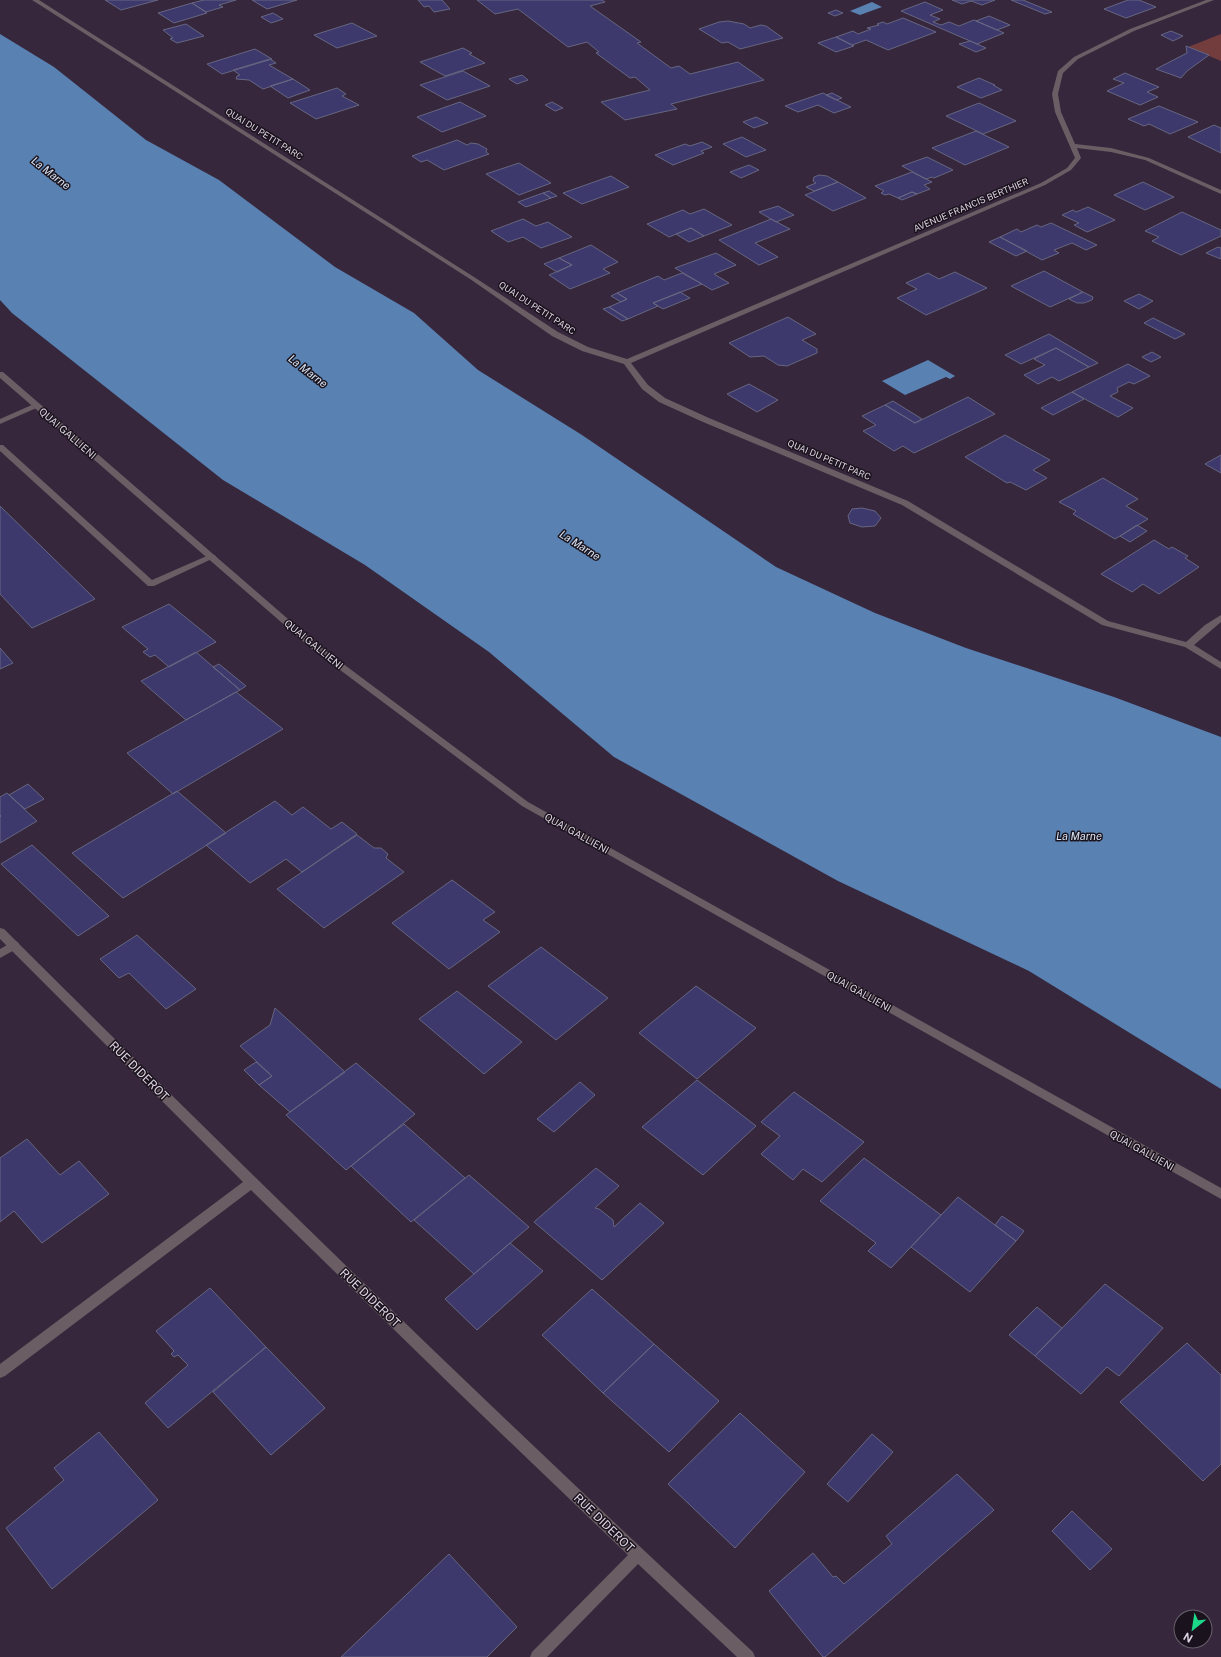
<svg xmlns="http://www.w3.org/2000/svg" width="1221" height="1657" font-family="'Public Sans',sans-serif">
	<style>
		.green { fill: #723d3c }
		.water { fill: #5982b2 }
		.building { fill: #3d396d; stroke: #666681 }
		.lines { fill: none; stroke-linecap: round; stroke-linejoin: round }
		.service { fill: #6a5d63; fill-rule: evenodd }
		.minor { fill: #6a5d63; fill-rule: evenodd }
		.labels { text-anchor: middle; stroke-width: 3; stroke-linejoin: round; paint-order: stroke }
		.far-street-label { font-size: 9px; fill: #ded4e2; stroke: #1a131d }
		.street-label { font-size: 10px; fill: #ded4e2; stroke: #1a131d }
		.water-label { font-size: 11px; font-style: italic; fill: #d8e4f3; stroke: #1a131d }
		.near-street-label { font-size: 12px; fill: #ded4e2; stroke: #1a131d }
	</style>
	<rect width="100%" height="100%" fill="#37273c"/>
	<path class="green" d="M1221,34v27l-33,-14z"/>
	<path class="water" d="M872,2l10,5 -22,8 -10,-4z
		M0,34l54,33 92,73 73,40 116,87 79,46 64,57 104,65 194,132 99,46 91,35 148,49 107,40v352l-192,-118 -191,-90 -224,-124 -125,-105 -124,-87 -142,-85 -211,-167 -12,-13z
		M928,360l27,16 -5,3 -4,-2 -41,18 -23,-14z"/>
	<path class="building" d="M105,0h53l-37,10z
		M204,0h32l-17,5 4,2 -17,5 -14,-9z
		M252,0h45l-30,9z
		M418,0h24l8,9 -16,3 -5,-6 -5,1z
		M477,0h125l3,2 -15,4 51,36 -4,1 34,25 8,-2 11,8 48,-12 26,18 -93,24 6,5 -52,11 -24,-18 49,-12 -15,-13 -5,1 -34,-25 3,-1 -12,-10 -19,5 -50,-38 -23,5z
		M952,0h43l-13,5 -11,-4 -9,3z
		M1011,0h12l29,12 -7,2z
		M1128,0h11l17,7 -30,11 -22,-9z
		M925,2l18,8 -13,5 10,4 -7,3 8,3 8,-3 10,4 15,-6 30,13 -27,11 -76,-33z
		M192,3l15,10 -33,10 -16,-10z
		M836,10l7,3 -8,3 -7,-3z
		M273,13l10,6 -12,4 -10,-6z
		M989,16l21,9 -13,5 -21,-9z
		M903,18l33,14 -48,18 -22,-10 -14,5 -16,-8 17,-6 5,3 13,-5 -4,-1 12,-3 -2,-1 6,-2 4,2z
		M728,21l16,3 6,4 11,-3 5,1 17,12 -43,11 -12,-7 -6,1 -23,-14 20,-7z
		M352,23l25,13 -40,12 -23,-13z
		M186,24l18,12 -27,7 -7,-4 3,-1 -10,-8z
		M1171,31l12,5 -10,5 -12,-6z
		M836,37l18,9 -18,6 -18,-9z
		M970,41l7,3 9,4 -10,4 -17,-8z
		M1186,46l23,9 -22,16 -6,7 -25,-9 31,-16z
		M463,48l9,5 -3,1 16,9 -40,13 -25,-14z
		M255,49l17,10 -50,15 -15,-10z
		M270,59l6,4 -7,2 24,14 -30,10 -14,-9 -13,-1 1,-3 3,-1 -7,-5z
		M463,71l27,15 -43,14 -27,-15z
		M1125,73l34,14 -12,5 11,5 -18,8 -33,-14 17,-8 -11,-4z
		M522,75l6,5 -11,4 -8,-5z
		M979,78l16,7h-2l9,5 -21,8 -24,-11z
		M293,79l17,11 -22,8 -18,-12z
		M337,88l9,6 -4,2 17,9 -43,14 -26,-16z
		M823,93l28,14 -17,6 -16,-8 -20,7 -13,-6z
		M832,93l10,5 -6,2 -10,-5z
		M460,102l26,14 -44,16 -25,-15z
		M552,102l11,6 -8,3 -10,-6z
		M979,103l37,18 -33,13 -37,-18z
		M1159,106l39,16 -28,12 -21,-10 -5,2 -16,-7z
		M756,117l12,6 -14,5 -11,-6z
		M1214,125l7,3v25l-33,-16z
		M976,131l33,16 -44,18 -33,-17z
		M742,137l24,13 -20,7 -23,-13z
		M457,140l10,5 4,-2 7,1 9,5 -1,3 3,2 -45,16 -17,-10 -6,2 -9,-6z
		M702,142l10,5 -11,4 3,2 -31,12 -18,-10 30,-11 5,2z
		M927,157l26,13 -19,8 -2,-1 -6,2 -24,-13z
		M519,163l32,20 -32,12 -33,-21z
		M749,165l10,5 -18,8 -11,-6z
		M912,172l20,10 -8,3 6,4 -13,5 -5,-2 -14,6 -9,-4 -4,1 -4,-2 3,-2 -9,-5z
		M819,175l8,1 11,6 -24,9 -8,-4 10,-4 -3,-2 1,-4z
		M611,176l18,11 -47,17 -19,-11z
		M838,182l28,16 -33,13 -28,-16z
		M1143,182l31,15 -29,13 -31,-15z
		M549,191l8,5 -6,2 -8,-5z
		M912,192l5,2 -15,6 -4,-2z
		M543,193l8,5 -25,9 -8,-5z
		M778,206l16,9 -18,7 -17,-10z
		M1088,207l27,13 -28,12 -13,-7 5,-2 -17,-8 11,-5 3,2z
		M704,209l28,16 -28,11 -13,-8 -22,9 -22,-13 36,-14 7,4z
		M1182,212l39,18v6l-40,19 -29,-14 7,-4 -14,-6z
		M523,219l13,7 12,-4 24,15 -31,11 -18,-11 -15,5 -17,-11z
		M771,219l19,10 -35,14 23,14 -19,8 -40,-25z
		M1051,223l46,22 -11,5 -14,-7 -18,7 5,3 -17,7 -42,-23 17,-8 4,3 16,-7 4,2z
		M691,228l13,8 -15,6 -13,-8z
		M1000,237l27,14 -11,5 -27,-14z
		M591,245l27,17 -15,7 7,4 -40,16 -21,-14 23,-10 -13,-7z
		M1218,247l3,1v11l-15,-6z
		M716,253l20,12 -22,9 15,9 -17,7 -37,-22z
		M559,258l13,7 -15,7 -13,-8z
		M1044,271l15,8 24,13 -33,15 -39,-21z
		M955,272l32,16 -61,27 -29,-17 20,-9 -11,-6 22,-10 11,6z
		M682,273l20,11 -49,19 5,3 -30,13 -19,-12 18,-8 -10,-6 41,-17 6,4z
		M680,292l10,6 -27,11 -10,-6z
		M1083,292l10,5 -1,3 -8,3h-7l-8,-4z
		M617,293l10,6 -6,3 -10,-6z
		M1139,294l14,7 -14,8 -15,-8z
		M609,307l19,12 -6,2 -19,-12z
		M788,317l28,17 -14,6 15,9v4l-30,13 -9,-1 -14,-9 -14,1 -21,-14z
		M1153,318l32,16 -10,5 -31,-16z
		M1049,334l49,29 -9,4 -33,-19 -35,16 -16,-9z
		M1056,348l33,19 -30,14 -7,-4 -14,7 -14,-9 21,-10 -11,-6z
		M1152,352l9,5 -10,5 -9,-5z
		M1128,364l22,12 -16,8 -5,-2 -12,6 1,4 -8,4 23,12 -15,9 -46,-25z
		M749,384l29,16 -21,12 -30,-18z
		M1072,392l12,7 -31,16 -12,-7z
		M968,397l27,17 -81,39 -11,-7 -9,5 -31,-20 13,-6 -14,-9 23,-11 30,18z
		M893,401l29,18 -7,4 -30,-18z
		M1005,435l45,25 -17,10 14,8 -21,12 -16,-8 -3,1 -42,-26z
		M1221,455v18l-16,-9z
		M1103,478l35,21 -12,7 22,13 -33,20 -42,-25 3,-3 -17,-9z
		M0,506l95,93 -63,29 -32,-34z
		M862,508l13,3 6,7 -6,8 -13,1 -12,-4 -2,-7 4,-7z
		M1137,525l10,6 -17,11 -10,-6z
		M1154,540l15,9 3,-2 16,9 -3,2 14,9 -40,27 -16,-10 -11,8 -31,-18z
		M169,604l47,38 -47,25 -14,-12 -5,2 -7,-5 5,-3 -26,-22z
		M0,648l13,15 -13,6z
		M196,652l44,38 -54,30 -45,-39z
		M219,664l27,22 -6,4 -27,-23z
		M236,692l47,37 -110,65 -46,-41z
		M28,784l16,15 -19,10 -16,-14z
		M177,791l49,42 -103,65 -51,-45z
		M7,793l30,28 -37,22v-26l1,-1 -1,-1v-18z
		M275,801l17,14 11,-8 28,22 11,-7 15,12 -55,38 -16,-13 -36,24 -44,-38z
		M357,835l17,13h7l7,6 -2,4 18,14 -80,56 -47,-39z
		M32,845l77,71 -31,20 -77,-72z
		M452,880l43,32 -12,8 17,12 -51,37 -57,-46z
		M137,935l59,54 -30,20 -37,-36 -10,5 -19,-19z
		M541,947l67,51 -52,42 -68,-54z
		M696,986l60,42 -59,51 -58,-46z
		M457,991l65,51 -38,32 -65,-55z
		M275,1008l70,64 -55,40 -31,-27 13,-9 -32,-30 30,-21z
		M256,1062l16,14 -13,9 -15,-15z
		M356,1063l59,51 -69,56 -60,-55z
		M697,1080l59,46 -53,49 -61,-48z
		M580,1082l15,13 -41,37 -17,-13z
		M794,1092l70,50 -42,40 -19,-13 -10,11 -32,-26 19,-18 -19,-14z
		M404,1124l61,54 -54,44 -60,-56z
		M27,1139l33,36 19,-14 30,33 -67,49 -28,-32 -14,11v-64z
		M864,1158l77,57 -50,53 -23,-17 8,-8 -56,-42z
		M596,1168l23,18 -24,22 4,1 14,11 1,7 26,-24 24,20 -62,57 -68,-58z
		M469,1175l60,52 -55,47 -60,-54z
		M958,1197l58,44 -46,51 -59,-45z
		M1002,1216l22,15 -8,10 -21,-16z
		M510,1243l33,28 -66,59 -32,-31z
		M1105,1284l58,44 -44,48 -12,-9 -26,27 -46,-38z
		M210,1288l56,59 -98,81 -23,-25 43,-38 -10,-10 -4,2 -3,-3 3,-3 -18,-20z
		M592,1289l62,55 -51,49 -61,-58z
		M1037,1307l25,21 -27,28 -26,-21z
		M1187,1343l34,32v89l-18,17 -83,-79z
		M654,1344l65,57 -50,51 -66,-59z
		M266,1347l59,61 -54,47 -58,-63z
		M740,1413l65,59 -70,76 -67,-64z
		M99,1432l59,68 -106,89 -46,-61 58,-48 -10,-12z
		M872,1434l21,18 -45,50 -21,-18z
		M957,1474l37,36 -169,147h-2l-54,-66 44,-38 20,24 3,-1 8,8 48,-40 -6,-8z
		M1072,1511l40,38 -22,21 -38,-39z
		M449,1554l68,73 -30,30h-146z"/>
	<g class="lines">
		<path class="service" d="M34,404h3l4,2 -41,18v-5z
			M0,445h3l149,135 57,-25h6l1,2 -62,29h-6l-148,-135z
			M14,941l4,1 1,3 -1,3 -18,10v-9z"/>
		<path class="minor" d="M32,0h7l435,277 84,55 30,15 39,12 414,-176 26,-15 8,-10 -20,-46 -3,-18 6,-23 16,-14 56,-28 76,-29h8l-80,31 -56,28 -15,14 -5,21 3,18 14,32 36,4 38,10 72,32v4l-76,-34 -34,-8 -34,-4 4,10 -10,12 -26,15 -414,178 17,22 17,13 44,20 199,83 200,120 78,21 19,-17 16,-10v7l-27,23 27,17v7l-36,-22 -83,-22 -200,-120 -199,-83 -44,-20 -17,-13 -18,-25 -42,-13 -30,-15 -82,-57z
			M0,372h3l315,273 210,157 693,386v11l-699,-393 -210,-157 -312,-271z
			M0,928l4,1c246,245 494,487 749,723l2,5h-18l-99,-93 -91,93h-17l2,-5 96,-97 -169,-162 -208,-203 -246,186 -5,2v-14l243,-182 -243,-243z"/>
	</g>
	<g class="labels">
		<g class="far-street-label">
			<text transform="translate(264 134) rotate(32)" y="3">QUAI DU PETIT PARC</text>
			<text transform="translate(971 205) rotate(-23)" y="3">AVENUE FRANCIS BERTHIER</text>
			<text transform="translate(537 308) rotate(33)" y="3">QUAI DU PETIT PARC</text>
			<text transform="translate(829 460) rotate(23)" y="3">QUAI DU PETIT PARC</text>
		</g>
		<g class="street-label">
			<text transform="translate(68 433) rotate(41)" y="4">QUAI GALLIENI</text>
			<text transform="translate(314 644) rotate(39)" y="4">QUAI GALLIENI</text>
			<text transform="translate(577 833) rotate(29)" y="4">QUAI GALLIENI</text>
			<text transform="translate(859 991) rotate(29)" y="4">QUAI GALLIENI</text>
			<text transform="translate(1142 1150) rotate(29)" y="4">QUAI GALLIENI</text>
		</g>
		<g class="water-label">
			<text transform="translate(51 173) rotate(38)" y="4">La Marne</text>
			<text transform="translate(308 371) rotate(38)" y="4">La Marne</text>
			<text transform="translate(580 545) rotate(32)" y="4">La Marne</text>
			<text x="1079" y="840">La Marne</text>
		</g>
		<g class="near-street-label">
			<text transform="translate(139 1071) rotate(45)" y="4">RUE DIDEROT</text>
			<text transform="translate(370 1298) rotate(44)" y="4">RUE DIDEROT</text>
			<text transform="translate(604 1523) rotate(44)" y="4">RUE DIDEROT</text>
		</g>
	</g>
	<g transform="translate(1193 1629) rotate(210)"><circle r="19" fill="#1a131d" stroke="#68606c"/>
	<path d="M0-3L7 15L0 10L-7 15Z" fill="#1bd988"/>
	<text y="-6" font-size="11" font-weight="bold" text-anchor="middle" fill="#ded4e2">N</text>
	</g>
</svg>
